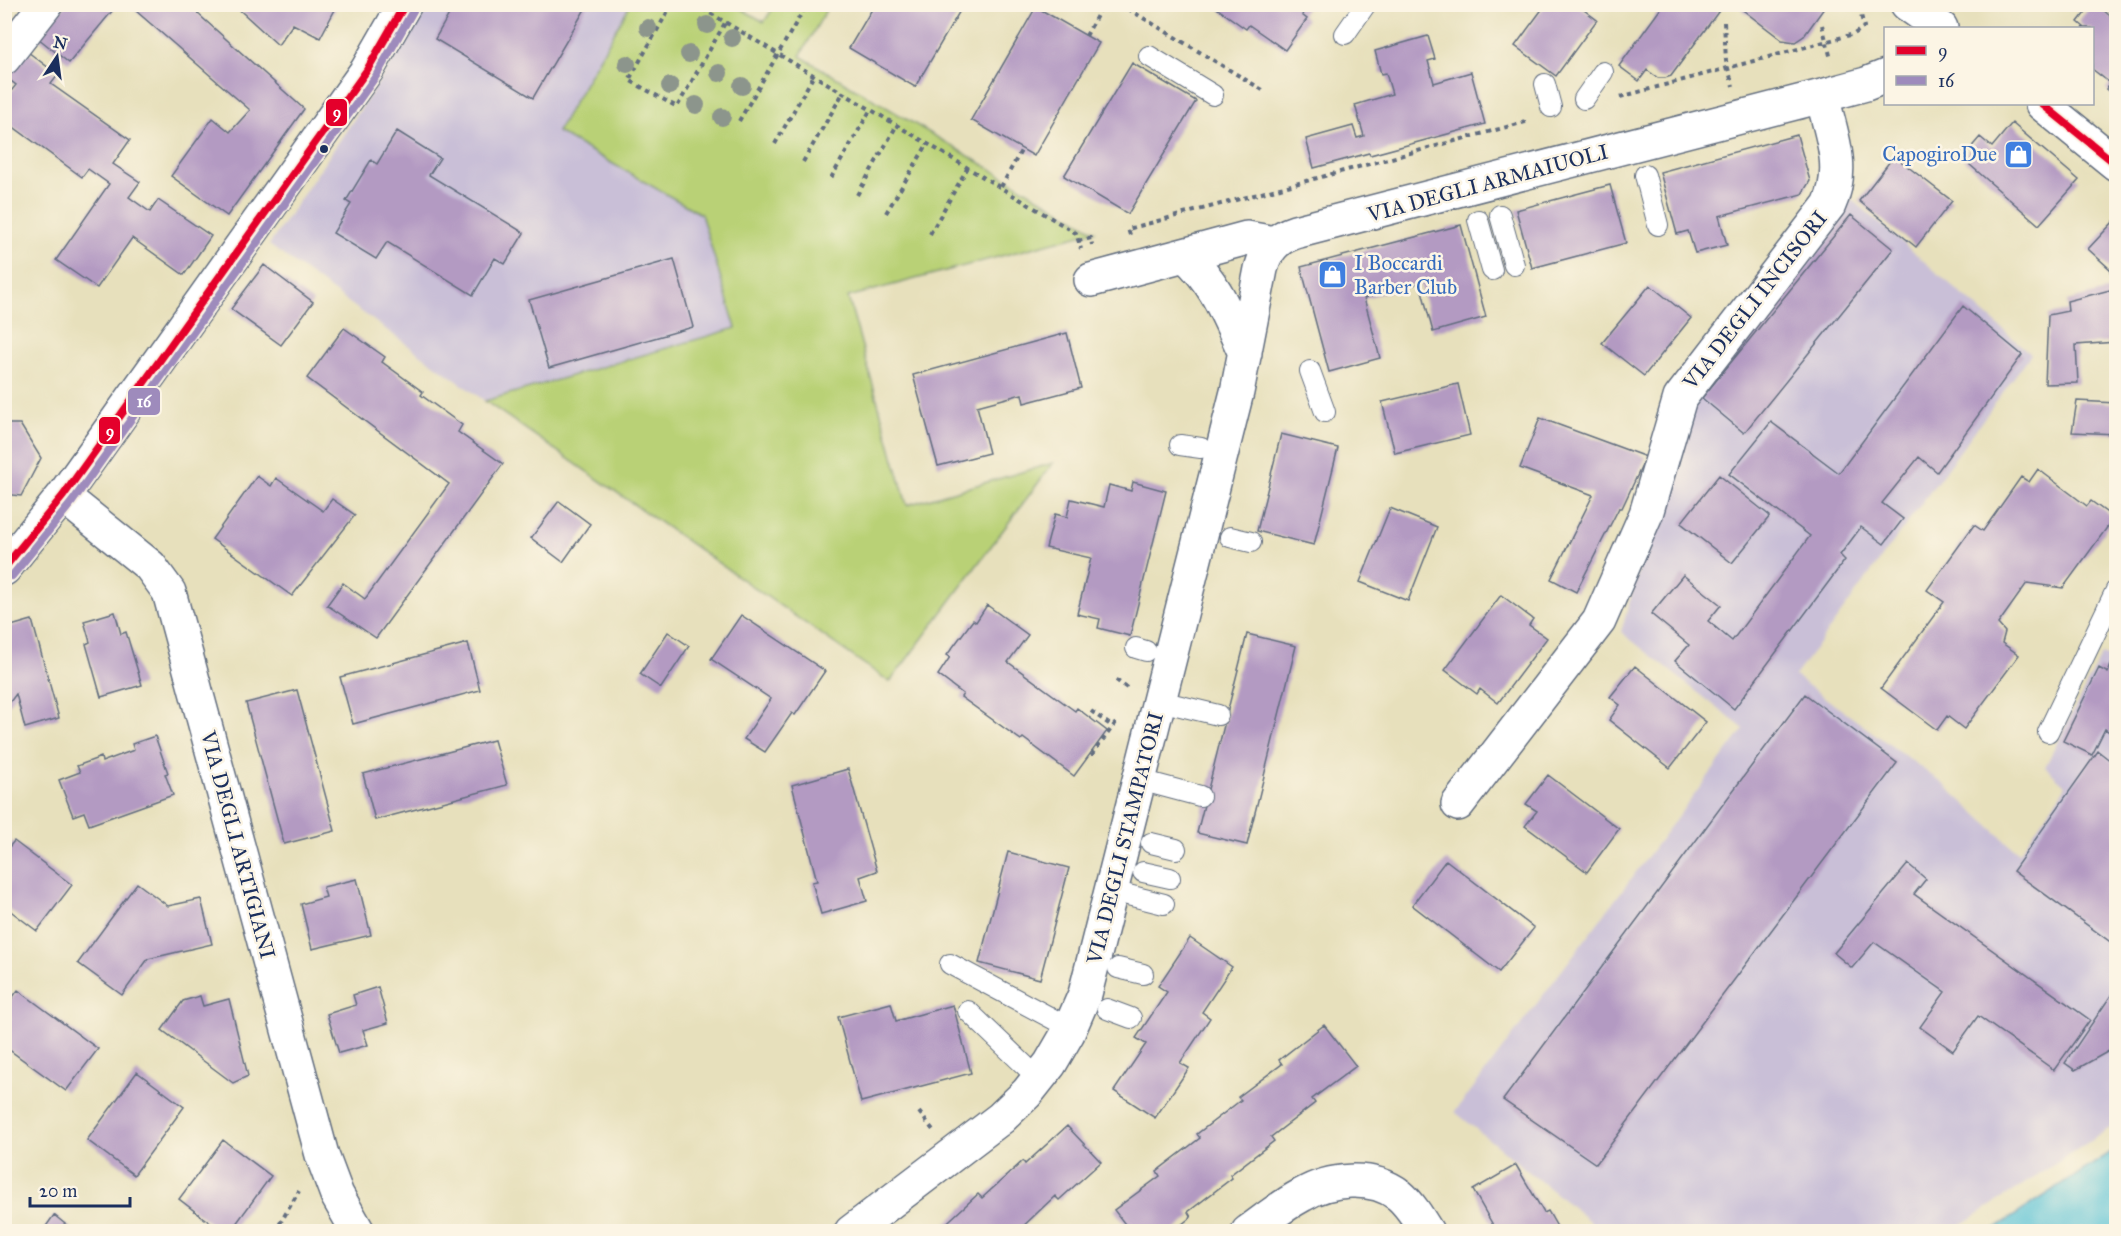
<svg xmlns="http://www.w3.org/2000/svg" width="2121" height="1236" font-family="'IM FELL Great Primer',serif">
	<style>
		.industrial { fill: #c9bfd7 }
		.green { fill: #b9d176; stroke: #6a806a; stroke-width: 1.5 }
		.water { fill: #5ac3d6; stroke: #3a799a; stroke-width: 1.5 }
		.building { fill: #b39ac2 }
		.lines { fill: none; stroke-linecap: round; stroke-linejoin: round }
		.service-casing { stroke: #626d7f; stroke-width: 22 }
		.minor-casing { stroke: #626d7f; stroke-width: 36 }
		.tertiary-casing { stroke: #626d7f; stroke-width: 36 }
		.path { stroke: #626d7f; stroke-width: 4; stroke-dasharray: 4.5 4.5; stroke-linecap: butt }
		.service { stroke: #fff; stroke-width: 20 }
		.minor { stroke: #fff; stroke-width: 33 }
		.tertiary { stroke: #fff; stroke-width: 33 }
		.bus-1-casing { stroke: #fcf5e5; stroke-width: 12 }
		.bus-2-casing { stroke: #fcf5e5; stroke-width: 12 }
		.bus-1 { stroke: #e4002b; stroke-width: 8 }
		.bus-2 { stroke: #9e8bbc; stroke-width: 8 }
		.tree { fill: #8c958c }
		.bus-dot { fill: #1b2f5e; stroke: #fcf5e5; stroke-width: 2 }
		.labels { text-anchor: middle; stroke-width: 5; stroke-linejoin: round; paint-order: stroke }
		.shop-label { font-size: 21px; fill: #366cbe; stroke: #fcf5e5; text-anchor: end }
		.street-label { font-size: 21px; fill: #1b2f5e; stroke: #fcf5e5 }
		.line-badge { stroke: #fcf5e5; stroke-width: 2 }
		.badge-label { font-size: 16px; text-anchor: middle; font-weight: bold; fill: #fff }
	</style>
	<rect width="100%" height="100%" fill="#fcf5e5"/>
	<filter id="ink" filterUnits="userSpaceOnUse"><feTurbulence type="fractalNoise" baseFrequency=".0167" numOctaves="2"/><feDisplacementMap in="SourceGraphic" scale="12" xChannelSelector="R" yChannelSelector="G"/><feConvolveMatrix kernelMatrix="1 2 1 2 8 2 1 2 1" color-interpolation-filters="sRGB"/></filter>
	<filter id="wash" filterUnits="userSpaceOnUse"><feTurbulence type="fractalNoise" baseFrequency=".008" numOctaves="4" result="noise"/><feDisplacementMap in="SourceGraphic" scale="24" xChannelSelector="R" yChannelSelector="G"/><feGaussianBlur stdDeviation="1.35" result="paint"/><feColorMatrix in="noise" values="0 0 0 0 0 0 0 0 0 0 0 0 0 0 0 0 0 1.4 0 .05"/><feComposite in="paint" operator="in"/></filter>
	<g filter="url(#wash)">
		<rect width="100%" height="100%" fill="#e7e0bc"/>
		<path class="industrial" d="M431,5h199l-73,127 144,82 35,114 -251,73 -216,-156z
			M1852,199l179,155 -236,322 146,106 78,71 47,-67 -21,-19 57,-113 14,6v464l-164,107 -349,1 -148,-120 289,-383 -123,-97 67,-232z"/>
		<path class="green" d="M630,5h105l29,17 11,-17h54l-29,51 295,175 -247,66 59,208 146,-42 -163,219 -405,-281 251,-73 -35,-114 -144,-82z"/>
		<path class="water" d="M2116,1149v82h-125z"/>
		<g id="blocks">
			<path class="building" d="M66,4h52l-49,59 -31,-25z
				M128,4h59l117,105 -77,107 -56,-40 42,-58 17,14 20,-22z
				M233,4h105l-18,34 -27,-14 -15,21z
				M455,4h133l-55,94 -98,-59z
				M875,4h89l-49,83 -66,-39z
				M1211,4h95l2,2 -6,9 5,4 -22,31 -36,-25 -3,4z
				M1546,4h30l21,16 -41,56 -41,-30z
				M1664,4h60l-53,72 -6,2h-7l-11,-8 -8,11 -20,-15z
				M1735,4h92l-23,32 -9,6 -13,-2z
				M2092,4h4l20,17v76l-10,-8 4,-6 -18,-14v-41h-10l2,-1 -6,-5z
				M1036,7l63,36 -65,113 -63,-36z
				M1428,36l7,23 -7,2 6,22 37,-11 14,52 -115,31 -1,-2 -55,15 -8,-29 47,-13 4,12 7,-2 -9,-31 37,-11 -6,-21 -5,1 -6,-23z
				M28,52l30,23 -7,9 79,56 -17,24 27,18 -11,15 21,15 8,-12 53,36 -27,39 -52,-37 -35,50 -41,-28 53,-76 -21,-15 -6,8 -78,-57v-20l12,-15 -9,-7z
				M1132,63l64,38 -68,113 -64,-38z
				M2012,123l67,57 -40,45 -77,-67 18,-21 12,10z
				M397,131l43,27 -11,17 95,58 -19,31 -10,-6 -22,37 -86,-53 -11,17 -43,-26 18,-29 -5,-3 25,-41 6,4z
				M1797,135l13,46 -8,13 -83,22 8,29 -32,8 -7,-22 -11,3 -17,-62z
				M1894,156l58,45 -36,46 -57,-46z
				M1610,185l16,58 -94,25 -16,-58z
				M1851,215l42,34 -149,184 -42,-35z
				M2116,219v123l-40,3 2,38 -33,1 3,-69 20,-4 -1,-10 47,-12 -3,-19 -23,-21z
				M1461,225l25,92 -53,15 -13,-49 -56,15 16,60 -51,14 -28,-105z
				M674,259l19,68 -144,41 -20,-68z
				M264,265l49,37 -32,43 -50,-36z
				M1650,285l41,33 -47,58 -42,-33z
				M1963,306l59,49 -85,117 -18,-15 -37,46 21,16 -19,25 -23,-17 -21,28 5,5 -111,149 -59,-48 14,-16 -38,-31 32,-39 38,30 -13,16 24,20 78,-105 -81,-62 42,-52 68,51z
				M344,328l41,29 -3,5 41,30 -2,3 41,30 -4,7 45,32 -127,174 -49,-33 16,-22 22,16 84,-115 -142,-106z
				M1067,333l14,55 -57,15 -2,-9 -45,12 12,47 -51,13 -25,-91z
				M1458,384l12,51 -75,18 -13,-51z
				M2077,401l39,2v31l-44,-2z
				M1540,418l106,39 -24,51h-3l-43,84 -25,-13 42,-84 -73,-27z
				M4,424h16l21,34 -20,38 -17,-2z
				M1281,434l57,14 -24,97 -57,-14z
				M2038,469l49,37 4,-5 23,17 -51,70 -36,-5 -29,41 7,8 -3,11 17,12 -55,74 -17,-13 -10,14 -56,-42 63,-86 -17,-12 47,-65 9,6 38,-54 8,5z
				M1719,475l51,41 -38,47 -51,-40z
				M257,476l14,10 5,-8 47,33 9,-12 23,16 -63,81 -80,-57z
				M1133,482l33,9 -36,145 -32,-8 2,-9 -23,-5 14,-56 -45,-10 9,-34 12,3 4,-18 33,8 5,-22 22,6z
				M559,501l31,23 -27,38 -32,-24z
				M1390,508l47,19 -29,74 -48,-19z
				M1501,595l32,24 -4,6 18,13 -49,65 -18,-14 -3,5 -32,-24z
				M987,605l41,30 -20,27 67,49 2,-3 30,23 -33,45 -51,-38 -2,2 -60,-43 2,-3 -25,-19 12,-18 -3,-2 26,-35 3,2z
				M115,612l6,22 5,-2 16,53 -41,12 -15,-53 4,-2 -6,-21z
				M741,615l84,56 -30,44 -3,-2 -27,39 -21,-13 27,-40 -60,-40z
				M32,620l27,98 -34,10 -9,-34 -12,16v-82z
				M668,632l21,14 -28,42 -21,-14z
				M1247,634l49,12 -49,199 -50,-12z
				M468,643l12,47 -127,34 -13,-47z
				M2111,665l5,2v70l-11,-8 -13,26 -29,-14 36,-73 9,5z
				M1635,666l71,56 -36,46 -61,-48 11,-15 -10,-8z
				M297,690l38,141 -51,13 -38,-141z
				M1805,694l92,69 -301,401 -93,-64z
				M155,736l13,37 -3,1 8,21 -84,30 -5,-13 -11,4 -14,-36 21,-8 -3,-6 24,-9 1,5 32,-12 -2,-6z
				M494,740l13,45 -132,35 -12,-46z
				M2098,751l18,14v181l-103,-75z
				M848,769l29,102 -17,6 7,24 -46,13 -9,-32 5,-1 -25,-96z
				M1548,775l71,54 -32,43 -62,-46 12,-15 -11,-7z
				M14,841l58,44 -35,46 -33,-25v-53z
				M1008,852l61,16 -29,111 -61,-16z
				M1446,860l88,68 -35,44 -87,-67z
				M1908,864l18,15 -12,15 176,126 -36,50 -76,-54 -25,35 -33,-24 25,-35 -71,-50 -22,26 -18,-15z
				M357,879l14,56 -59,14 -11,-45 25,-7 -3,-10z
				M137,883l31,23 33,-7 11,45 -64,15 -26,36 -44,-32z
				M1190,938l42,29 -30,45 8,6 -30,45 9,5 -34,50 -41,-27 32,-47 -10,-6 31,-46 -9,-6z
				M378,987l10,36 -25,7 5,15 -29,8 -12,-39 29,-9 -3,-10z
				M2116,988v59l-41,23 -10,-7z
				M18,990l80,59 -32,42 -62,-45v-19l7,-9 -7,-5v-4z
				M200,996l3,10 26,-7 19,77 -15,7 -71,-53 21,-29z
				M891,1003l5,18 57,-16 18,68 -110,29 -23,-85z
				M1324,1025l32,41 -44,33 3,4 -44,34 3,4 -44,34 2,3 -44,34 3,5 -19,15h-41l-17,-22 46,-34 -3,-5 43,-33 -3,-4 44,-34 -3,-3 44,-33 -3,-4z
				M137,1072l47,35 -50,68 -47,-35z
				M1067,1126l34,36 -42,38 -4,-4 -38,36h-80l41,-38 4,4 41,-37 2,3z
				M223,1140l48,36 -41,56h-8l-43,-33z
				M1516,1165l28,48 4,-2 12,21h-63l-24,-42z
				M54,1215l21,17h-33z"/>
		</g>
	</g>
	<g filter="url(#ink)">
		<use href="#blocks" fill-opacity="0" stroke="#626d7f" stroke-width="1.5"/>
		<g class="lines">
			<defs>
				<path id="service" d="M1345,34l21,-30
					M1149,56l64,39
					M1545,84l6,23
					M1584,99l19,-27
					M1645,175l13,50
					M1500,215l14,50
					M1478,220l14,50
					M1310,371l15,41
					M1180,445l21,3
					M1230,537l21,5
					M1136,648l10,3
					M1160,701l58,14
					M2048,732l68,-142
					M1140,780l60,16
					M1151,843l25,6
					M1143,872l27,6
					M1112,891l52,13
					M950,964l120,64
					M1118,968l25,6
					M1107,1009l24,9
					M968,1011l71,68"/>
				<path id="minor" d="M4,58l42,-54
					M1185,255c32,29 42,60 60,98
					M1091,280l156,-42 28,5
					M63,496l87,70 19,26 153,563 15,40 21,37
					M4,569l59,-73 304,-426 38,-66
					M1458,804l141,-183 47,-107 34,-116 149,-193c17,-37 2,-71 -7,-109
					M851,1232l150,-114 26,-25 23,-29 18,-31 17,-39 152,-602 24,-123c5,-19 15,-31 34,-37l527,-136 44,-12 20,-8
					M1248,1232c18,-13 35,-27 54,-37 27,-16 70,-21 97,0 11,9 20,24 28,37"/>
				<path id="tertiary" d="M1907,4l34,24
					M2042,104l74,60"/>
			</defs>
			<use href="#service" class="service-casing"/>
			<use href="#minor" class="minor-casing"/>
			<use href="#tertiary" class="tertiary-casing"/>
			<path class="path" d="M672,4l-43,76 48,27 48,-84
				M695,4l381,229 5,16
				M1120,4l146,88
				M1724,22l2,39 7,25
				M1822,25l9,34
				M1086,36l17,-32
				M1620,97l234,-63 10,-7 -3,-12
				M739,121l68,-117
				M775,144l39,-69
				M803,162l40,-69
				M831,178l40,-69
				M1001,187l21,-38
				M857,195l40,-70
				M886,213l42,-70
				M930,234l38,-67
				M1130,235l-2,-6 401,-108
				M1078,241l13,-3 1,7
				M1116,680l11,8
				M1091,711l22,16
				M1091,753l1,1 26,-34
				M919,1112l14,18
				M275,1232l24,-41"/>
			<use href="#service" class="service"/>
			<use href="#minor" class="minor"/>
			<use href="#tertiary" class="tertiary"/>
			<defs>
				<path id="bus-1" d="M2042,104l74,60
					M4,568l59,-72 304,-426 38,-66"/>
				<path id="bus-2" d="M12,576l60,-74 304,-426 38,-67"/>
			</defs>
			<use href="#bus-1" class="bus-1-casing"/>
			<use href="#bus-2" class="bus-2-casing"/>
			<use href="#bus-1" class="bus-1"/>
			<use href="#bus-2" class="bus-2"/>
		</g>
		<g class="tree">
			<circle cx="707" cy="25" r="9"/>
			<circle cx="648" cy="28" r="9"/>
			<circle cx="732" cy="38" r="9"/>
			<circle cx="689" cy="54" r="9"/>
			<circle cx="627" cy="64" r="9"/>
			<circle cx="719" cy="73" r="9"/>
			<circle cx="670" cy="86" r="9"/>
			<circle cx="742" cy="86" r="9"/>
			<circle cx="696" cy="105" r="9"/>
			<circle cx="722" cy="117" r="9"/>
		</g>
	</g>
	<defs>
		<symbol id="shop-square" viewBox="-11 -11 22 22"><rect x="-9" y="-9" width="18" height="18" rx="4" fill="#3f7fe0" stroke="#fcf5e5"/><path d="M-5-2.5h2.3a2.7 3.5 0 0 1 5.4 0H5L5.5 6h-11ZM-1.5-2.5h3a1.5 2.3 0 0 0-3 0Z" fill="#fff"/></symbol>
	</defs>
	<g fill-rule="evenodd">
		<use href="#shop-square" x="2002" y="138" width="33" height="33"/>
		<use href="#shop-square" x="1316" y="258" width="33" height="33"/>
	</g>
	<circle class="bus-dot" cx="324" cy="149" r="5"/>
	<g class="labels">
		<g class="shop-label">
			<text x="1997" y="161">CapogiroDue</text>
			<text x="1354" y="270" text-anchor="start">I Boccardi<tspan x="1354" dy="24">Barber Club</tspan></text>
		</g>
		<g class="street-label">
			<text transform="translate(1488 183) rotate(-15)" y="7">VIA DEGLI ARMAIUOLI</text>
			<text transform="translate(1755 300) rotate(-52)" y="7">VIA DEGLI INCISORI</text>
			<text transform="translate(1125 838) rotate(-76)" y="7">VIA DEGLI STAMPATORI</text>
			<text transform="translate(238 845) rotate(75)" y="7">VIA DEGLI ARTIGIANI</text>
		</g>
	</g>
	<g class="line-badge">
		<rect x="325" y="98" width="23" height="29" rx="6" fill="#e4002b"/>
		<rect x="127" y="387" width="34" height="29" rx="6" fill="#9e8bbc"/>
		<rect x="98" y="416" width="23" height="29" rx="6" fill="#e4002b"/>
	</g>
	<g class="badge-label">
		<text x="337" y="118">9</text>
		<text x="144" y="407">16</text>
		<text x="110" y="437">9</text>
	</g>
	<rect width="2121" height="1236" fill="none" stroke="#fcf5e5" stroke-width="24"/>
	<rect x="1884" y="27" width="210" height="78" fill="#fcf5e5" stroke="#a2a6af" stroke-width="1.5"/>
	<rect x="1896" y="46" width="30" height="9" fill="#e4002b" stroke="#a2a6af" stroke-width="1.5"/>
	<text x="1938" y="57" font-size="18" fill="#1b2f5e">9</text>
	<rect x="1896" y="76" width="30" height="9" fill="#9e8bbc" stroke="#a2a6af" stroke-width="1.5"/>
	<text x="1938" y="87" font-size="18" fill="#1b2f5e">16</text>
	<g transform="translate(57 57) rotate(13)" stroke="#fcf5e5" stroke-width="4.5" paint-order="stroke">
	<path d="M0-4.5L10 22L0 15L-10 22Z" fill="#1b2f5e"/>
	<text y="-9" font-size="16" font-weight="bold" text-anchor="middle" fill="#1b2f5e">N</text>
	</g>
	<path d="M30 1197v9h100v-9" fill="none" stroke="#1b2f5e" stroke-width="3"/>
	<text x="39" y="1197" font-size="18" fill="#1b2f5e" stroke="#fcf5e5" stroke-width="4.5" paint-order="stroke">20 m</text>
</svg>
